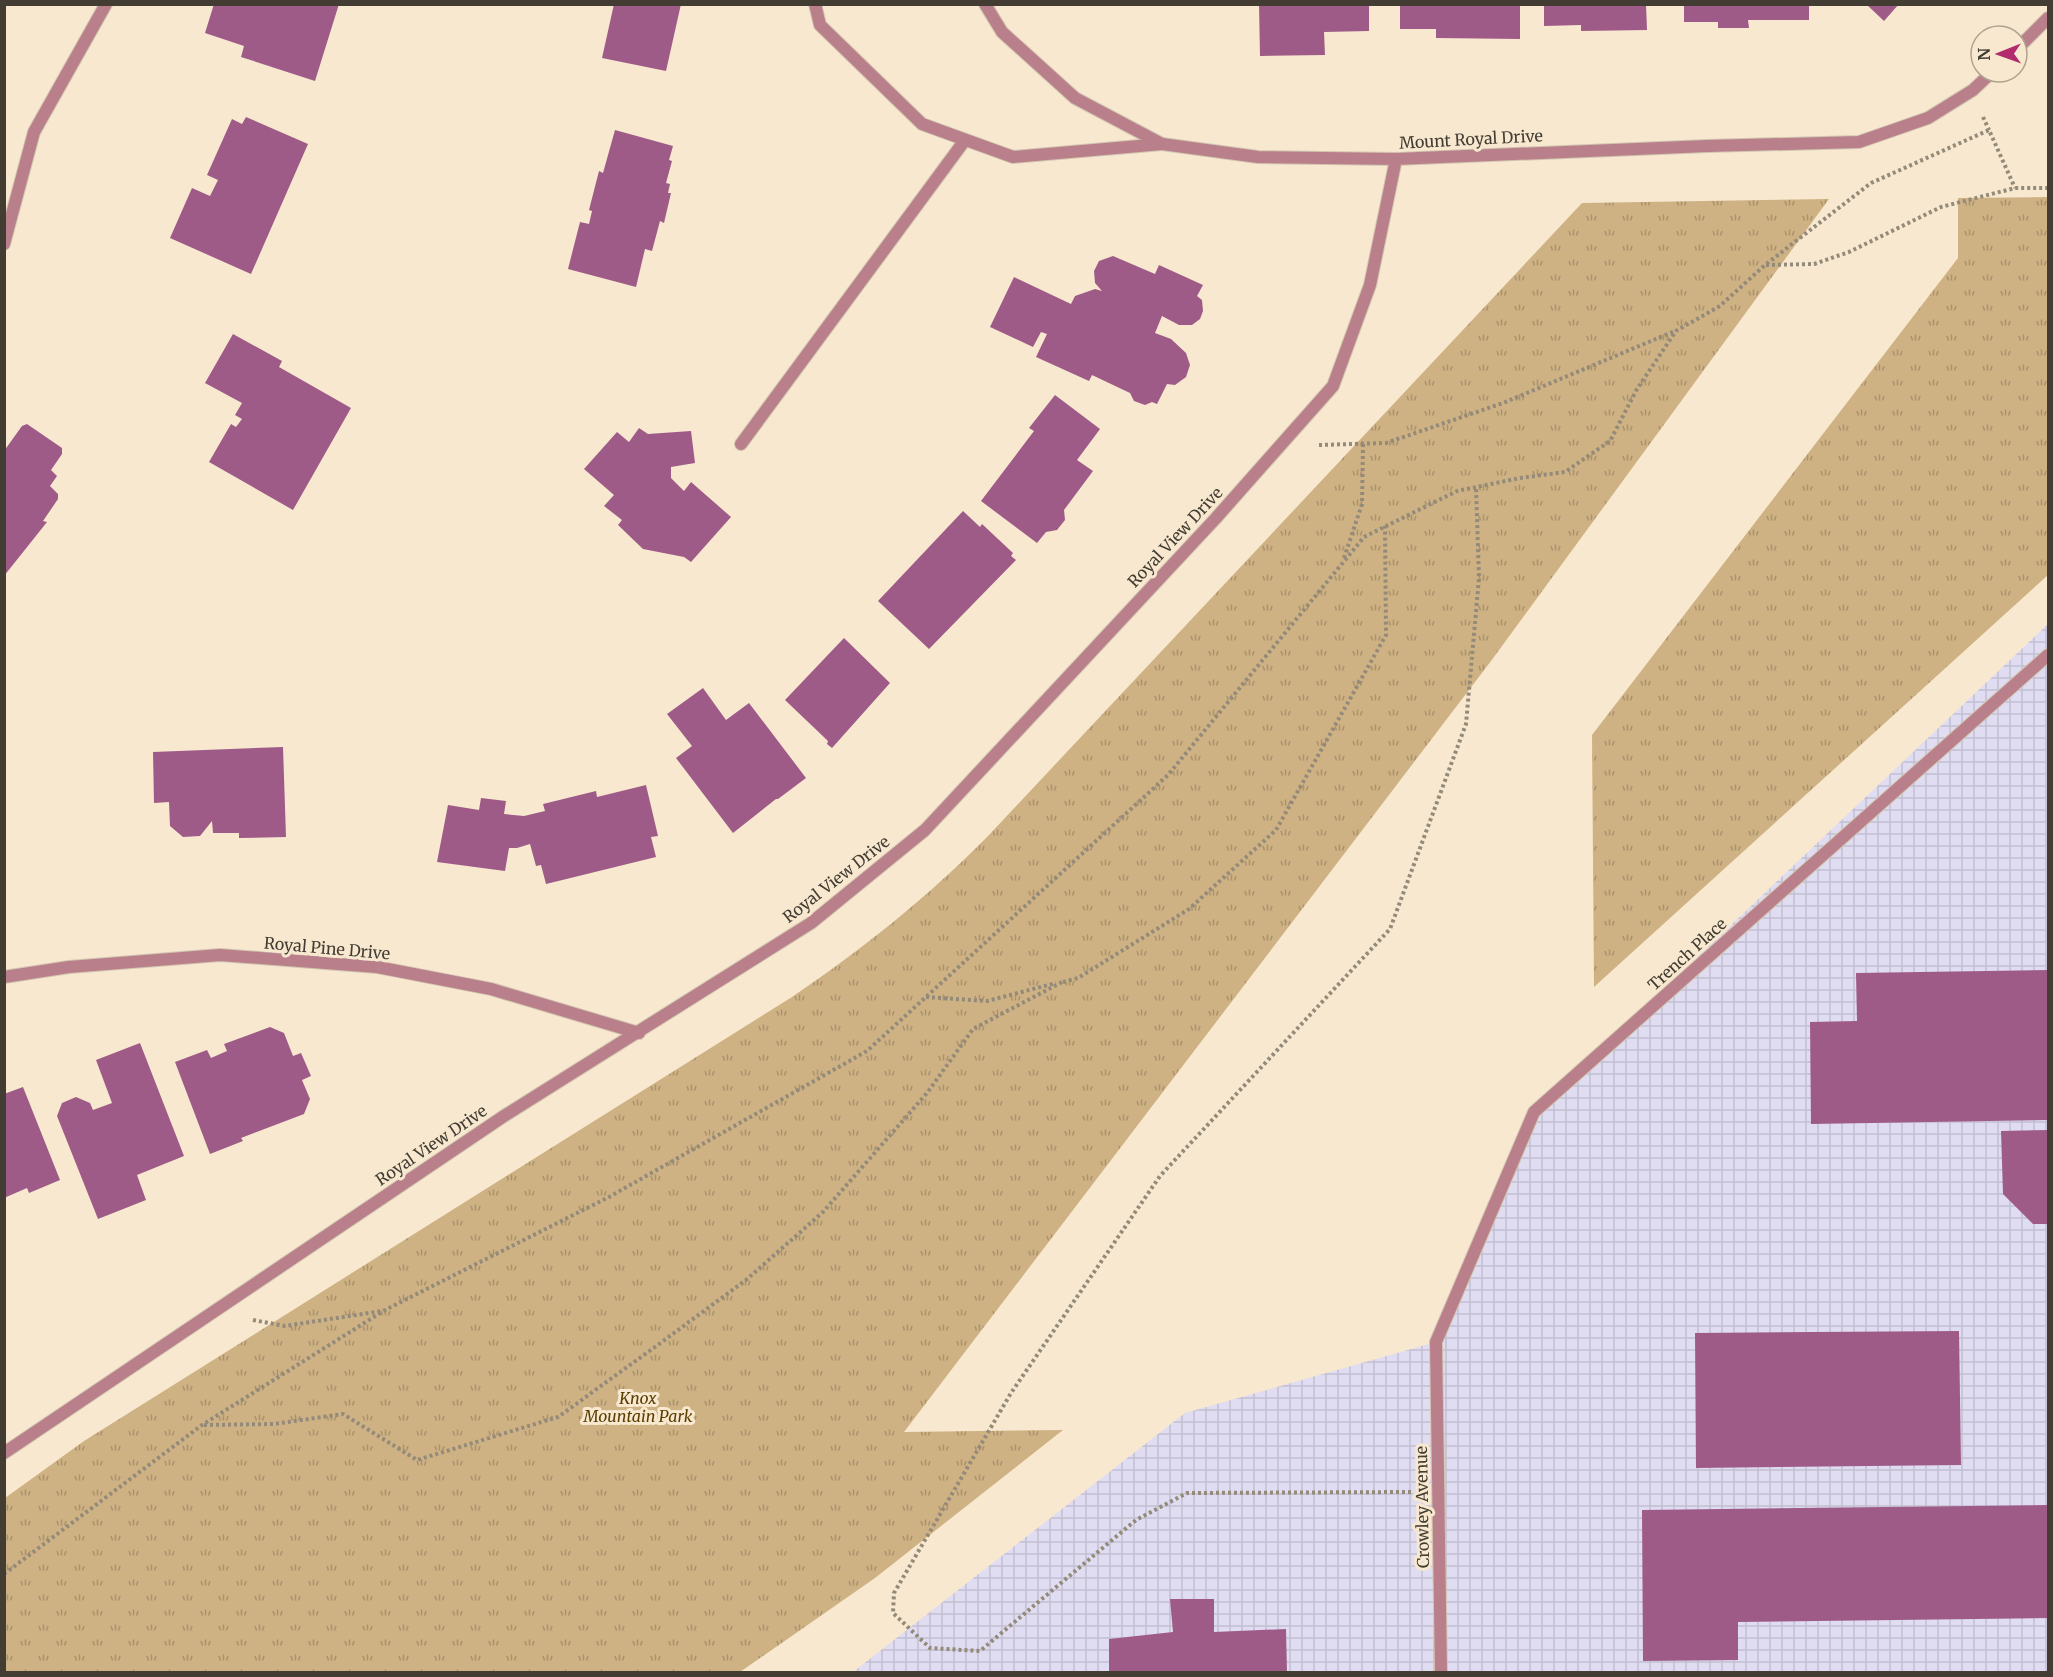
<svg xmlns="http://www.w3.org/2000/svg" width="2053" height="1677" font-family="Merriweather,serif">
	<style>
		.industrial { fill: url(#industrial-grid) }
		.park { fill: url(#park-tufts) }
		.building { fill: #9f5b88 }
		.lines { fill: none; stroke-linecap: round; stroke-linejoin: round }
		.service-casing { stroke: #d3c6b0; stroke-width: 14 }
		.minor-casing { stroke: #d3c6b0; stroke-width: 14 }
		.path { stroke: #948a79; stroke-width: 4; stroke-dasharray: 3 3; stroke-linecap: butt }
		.service { stroke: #b97f8b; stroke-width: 12 }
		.minor { stroke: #b97f8b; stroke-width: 12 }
		.labels { text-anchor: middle; stroke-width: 6; stroke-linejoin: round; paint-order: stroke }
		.street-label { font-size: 16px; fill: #423c32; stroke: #f7e8cf }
		.park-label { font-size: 16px; font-style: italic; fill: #5a3d00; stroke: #f7e8cf }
	</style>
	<defs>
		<pattern id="industrial-grid" width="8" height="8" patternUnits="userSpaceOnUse" patternTransform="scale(1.5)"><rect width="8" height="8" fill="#e0ddf2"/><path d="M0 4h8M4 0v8" fill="none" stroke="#c1bfd0"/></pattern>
		<pattern id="park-tufts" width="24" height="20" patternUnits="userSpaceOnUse" patternTransform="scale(1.5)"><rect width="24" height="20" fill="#cfb284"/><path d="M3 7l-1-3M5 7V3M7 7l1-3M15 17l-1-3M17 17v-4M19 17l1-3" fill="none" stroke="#aa926d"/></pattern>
	</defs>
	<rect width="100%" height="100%" fill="#f7e8cf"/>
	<path class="industrial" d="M2048,624v1048h-1195l332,-259 251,-71 98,-230z"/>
	<path class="park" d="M2048,197v378l-454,412 -2,-252 366,-477v-60z
		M1829,199l-338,462 -587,771 159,-2 -188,148 -135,94h-735v-174l79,-57 708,-444c72,-49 136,-100 197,-162l593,-632z"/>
	<path class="building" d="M214,4h125l-24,77 -74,-24 3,-11 -39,-13z
		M614,4h67l-15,67 -64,-13z
		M1259,4h110v27l-45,1 1,23 -65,1z
		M1400,4h120v35l-84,-1v-9h-36z
		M1544,4h102l1,26 -66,1v-6l-37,1z
		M1684,4h125v16h-61l1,8h-31v-6h-34z
		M1866,4h33l-15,17z
		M246,117l62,27 -57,130 -81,-36 22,-50 18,8 8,-16 -11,-5 25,-56 10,5z
		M615,130l58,16 -4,14 3,1 -6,22 4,1 -2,9h3l-7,30 -4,-2 -8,30 -7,-2 -9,38 -68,-18 12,-47 9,2 3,-13 -3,-1 10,-39 4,2z
		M1113,256l42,18 4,-9 44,20 -6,11 5,4 1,11 -3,8 -8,6h-13l-17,-9 -7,17 16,6 15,14 4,12 -4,12 -11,8 -8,-1 -10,20 -5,-2 -7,3 -11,-4 -4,-8 -38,-18 -3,6 -53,-24 11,-23 -6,-2 -8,15 -43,-20 24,-50 57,27 4,-8 20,-7 7,2 -7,-8 -1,-12 5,-10z
		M233,334l49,27 -3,6 72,41 -58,102 -84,-48 22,-38 5,3 6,-8 -7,-4 7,-12 -37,-20z
		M1055,395l45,34 -23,31 16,11 -29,39 1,10 -8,10 -11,2 -9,11 -56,-42 53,-70 -5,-3z
		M27,424l35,24v6l-11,16 6,6 -7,10 8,8v5l-15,22 4,1 -43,54v-125l18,-25z
		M639,428l9,6 43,-3 4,32 -24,4v11l13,13 7,-9 40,35 -40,45 -7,-5 -41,-8 -25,-24 4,-5 -18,-14 10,-11 -30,-26 33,-37 12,10z
		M963,511l17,16 2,-3 31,29 -2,3 5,4 -87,89 -51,-48z
		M844,638l46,45 -58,65 -5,-4 1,-3 -43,-41z
		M703,688l23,32 23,-17 57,75 -28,21h-2l-43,34 -57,-75 16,-12 -25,-32z
		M283,747l3,90 -47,1v-5h-26l-1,-12 -12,15 -17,1 -13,-11 -1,-24 -15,1 -1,-51z
		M646,785l12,51 -7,1 5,20 -110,27 -5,-19 -5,1 -6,-22 -13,4h-8l-4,23 -68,-9 11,-57 31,5 2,-12 25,3 -2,13 20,2 21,-5 -2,-7 53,-13 1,6z
		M2048,970v150l-237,4 -1,-102 47,-1 -1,-48z
		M270,1027l14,6 9,23 8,-3 10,23 -9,4 8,19 -6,15 -63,24 2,3 -33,13 -35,-92 32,-12 4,8 16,-7 -3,-7z
		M140,1043l44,113 -47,19 9,25 -48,19 -41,-103 5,-13 14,-6 14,6 3,7 19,-7 -16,-43z
		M23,1087l37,93 -31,13 -2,-5 -23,10v-104z
		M2048,1130v94h-15l-30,-30 -2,-63z
		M1959,1331l2,134 -265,3 -1,-135z
		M2048,1505v113l-310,4v38l-95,1 -1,-151z
		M1170,1599h44v33l72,-3 1,43h-178v-33l64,-7z"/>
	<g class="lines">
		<defs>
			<path id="service" d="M815,4l5,21 102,99 91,33 149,-13
				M741,444l224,-304"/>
			<path id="minor" d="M985,4l17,28 73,66 87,46 96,13 138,2 311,-13 152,-4 69,-24 45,-28 19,-18
				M2017,49l31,-31
				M4,244l30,-112 72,-128
				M4,977l65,-10 151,-12 157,12 114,22 148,44
				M4,1453l500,-337 307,-193 114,-93 291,-312 117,-132 37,-101 26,-126
				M1441,1672l-5,-330 98,-230 514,-457"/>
		</defs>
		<use href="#service" class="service-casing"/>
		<use href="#minor" class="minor-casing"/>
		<path class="path" d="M1983,117l6,13
			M1766,265l48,-1 35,-12 92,-45 74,-19h33
			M1319,445l67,-2 117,-40 172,-72
			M1344,558l18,-54 1,-60
			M1063,982l15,-4 111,-69 87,-79 110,-195 -1,-109
			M926,997l61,4 69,-18
			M253,1320l32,6 97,-15
			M204,1425l70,-1 69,-10 74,46 141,-43 97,-70 91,-67 77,-68 104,-119 46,-64 91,-48
			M1411,1492l-224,1 -51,27 -156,131 -50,-3 -37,-35 1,-20 117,-200 149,-217 230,-247 76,-205 13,-146 -3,-91
			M4,1574l198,-149 183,-115 224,-113 258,-146 301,-276 196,-238 93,-46 63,-13 45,-6 45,-31 27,-52 39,-58 44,-25 45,-41 106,-82 118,-53 26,58"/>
		<use href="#service" class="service"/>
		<use href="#minor" class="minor"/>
	</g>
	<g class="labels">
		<g class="street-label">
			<text transform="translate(1471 139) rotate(-3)" y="6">Mount Royal Drive</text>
			<text transform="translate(1175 537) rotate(-47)" y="6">Royal View Drive</text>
			<text transform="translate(836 879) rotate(-38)" y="6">Royal View Drive</text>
			<text transform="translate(327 948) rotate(5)" y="6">Royal Pine Drive</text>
			<text transform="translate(1687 954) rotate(-42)" y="6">Trench Place</text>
			<text transform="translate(431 1145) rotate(-34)" y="6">Royal View Drive</text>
			<text transform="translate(1422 1507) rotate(-91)" y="6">Crowley Avenue</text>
		</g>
		<g class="park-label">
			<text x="638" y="1404">Knox<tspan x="638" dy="18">Mountain Park</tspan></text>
		</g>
	</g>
	<rect width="2053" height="1677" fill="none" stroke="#423c32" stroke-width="12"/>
	<g transform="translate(1999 54) rotate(269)"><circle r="28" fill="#f7e8cf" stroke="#afa390" stroke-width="1.5"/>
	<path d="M0-4.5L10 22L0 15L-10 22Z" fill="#b22b6d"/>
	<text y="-9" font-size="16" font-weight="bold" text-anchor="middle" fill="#423c32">N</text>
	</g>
</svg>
